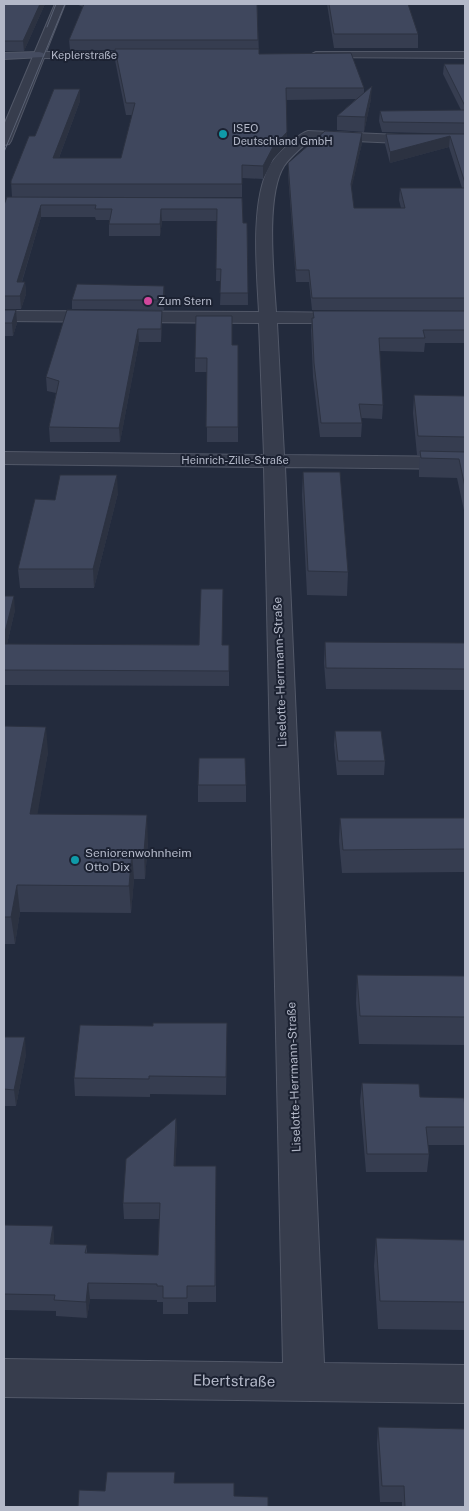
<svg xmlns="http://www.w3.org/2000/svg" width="469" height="1511" font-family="'Public Sans',sans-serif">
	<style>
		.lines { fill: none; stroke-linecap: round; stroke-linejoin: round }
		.minor-casing { stroke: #525868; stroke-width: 2 }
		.tertiary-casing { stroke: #525868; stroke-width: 2 }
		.secondary-casing { stroke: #525868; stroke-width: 2 }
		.minor { fill: #373d4d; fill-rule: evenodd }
		.tertiary { fill: #373d4d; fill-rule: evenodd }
		.secondary { fill: #454c60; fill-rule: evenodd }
		.tram { stroke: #596174; stroke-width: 1 }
		.wall { fill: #363d50 }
		.shaded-wall { fill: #2c3241 }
		.building { fill: #3f475d; stroke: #2c3241 }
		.culture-dot { fill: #0f9aa8; stroke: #1c2232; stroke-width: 2 }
		.hotel-dot { fill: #d1479c; stroke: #1c2232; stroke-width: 2 }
		.labels { text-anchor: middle; stroke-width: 4; stroke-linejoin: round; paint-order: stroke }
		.far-street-label { font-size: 11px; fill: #b3b8c8; stroke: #1c2232 }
		.far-poi-label { font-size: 11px; fill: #b3b8c8; stroke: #1c2232; text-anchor: start }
		.street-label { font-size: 12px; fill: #b3b8c8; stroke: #1c2232 }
		.poi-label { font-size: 12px; fill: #b3b8c8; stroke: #1c2232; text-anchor: start }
		.near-street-label { font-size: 15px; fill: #b3b8c8; stroke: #1c2232 }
	</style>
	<rect width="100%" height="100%" fill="#232b3d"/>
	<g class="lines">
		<defs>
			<path id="minor" d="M308,131l114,5 43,-1v8l-43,1 -111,-5c-10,9 -20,17 -27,27 -19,30 -10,111 -8,146l73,1 6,1 3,4 -3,4 -6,1h-72l7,132 181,2v12l-180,-2 39,896 141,2v38l-461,-6v-38l279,4 -19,-896 -260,-3v-12l260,3 -5,-132 -255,-2v-10l255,1c-2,-40 -9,-109 10,-145 4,-8 13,-17 20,-23 6,-5 12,-11 19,-13z"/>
			<path id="tertiary" d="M55,4h10l-19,48h107l6,3 -6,3h-109l-33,83 -2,3 -5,1v-20z
				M316,52h149v6l-153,-1 -2,-2z"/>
			<path id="secondary" d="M39,52l4,1 2,2 -2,2 -39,2v-6z"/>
		</defs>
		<use href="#minor" class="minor-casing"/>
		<use href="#tertiary" class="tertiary-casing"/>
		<use href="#secondary" class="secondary-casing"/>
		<use href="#minor" class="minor"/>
		<use href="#tertiary" class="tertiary"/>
		<use href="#secondary" class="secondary"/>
		<path class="tram" d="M47,27l9,-23
			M4,152l61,-148"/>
	</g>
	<path class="wall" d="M4,4h41l-21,47h-20z
		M76,4h181l2,50 105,34v5l7,6 -7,33 -27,-2v-14l19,-17 -70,1 1,44 -14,15 -10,20 -21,-1v19h-230l-1,-16 24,-45 45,-47v12l-21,57h62l11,-43h-6l-11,-55v-10h-45l-1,-10 14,-33z
		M327,4h81l10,30v14h-84z
		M444,64h21v70l-83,-2 -3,-11 1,-10 81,-1 -18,-36z
		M362,133v10l-11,46 3,19h47l-2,-8 1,-12h62l-13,-41 -59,16 -5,-19 1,-10h79v177l-153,-1 -3,-28h-13l-8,-108v-11z
		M242,198l1,25h4l1,82h-28l1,-24h-5l1,-60h-55l-2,15h-51v-16h-13l-1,-3h-54l-19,65h3l1,12 -5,15h-17v-104z
		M165,295l-1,15 -92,-1v-9z
		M4,310l13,13 -4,13h-9z
		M162,311v13l-1,18h-22l-19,100h-70l-1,-15 7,-34 -9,-2 -1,-14z
		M313,311h152v32h-40l-1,9 -45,-1 4,54 -1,14 -21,-1 1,5 -1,14h-41l-7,-60 -2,-47 1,-12h1z
		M232,345h6v97h-31v-70h-12v-14z
		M414,395l51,1v119l-8,-37 -38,-1v-7l1,-15h-3l-4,-42z
		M303,472l45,100 -1,24 -40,-1 -5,-100z
		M118,493l-24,95h-74l-2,-19z
		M4,596l11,14 -8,34 222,1v41l-225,-1z
		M325,642l140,1v47l-139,-1 -2,-26z
		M4,726l44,26 -11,62 111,28 -3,37h-11l-3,34 -111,-1 -5,32h-11z
		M335,731l50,30 -1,14h-47l-3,-30z
		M198,785h48v17h-48z
		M340,818h125v54l-123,1 -3,-32z
		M357,975l108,1v69l-106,-1 -3,-41z
		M4,1037l22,17 -10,52h-12z
		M227,1041l-1,54 -76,-1v3l-75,-1 -1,-18z
		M362,1083l103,25v37h-37l1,9 -2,18h-61l-6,-71z
		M176,1118l1,16 -2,32h41v136h-28v12h-25v-12h-6v-2l-67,-1 -3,19 -31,-2v-5l-52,-1v-85l49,1 1,18 33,1v8l71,2 1,-36h-35l-1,-16z
		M376,1238l89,2v90l-87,-1 -4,-63z
		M378,1427l87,80h-63v-5h-22l-3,-58z"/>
	<path class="shaded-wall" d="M40,4h5l-21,47 -1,-10z
		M372,86l-1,13 -7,33 1,-15z
		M80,89v12l-26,70 -1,-13z
		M287,132v12l-14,15 -10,20v-13l10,-19z
		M362,133v10l-12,52 1,-11z
		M450,136l-1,11 -59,16v-11z
		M41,205v12l-23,77 -1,-12z
		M161,209l1,12 -2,15v-12z
		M25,282l1,12 -5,15 -1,-13z
		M164,286l1,9 -1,15 -1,-10z
		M16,310l1,13 -4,13 -1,-13z
		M162,311v13l-1,18v-13z
		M138,329l1,13 -19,100 -1,-14z
		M117,475l1,18 -24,95 -1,-19z
		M14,596l1,14 -11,47v-21z
		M46,727l2,25 -15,89 -3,-27z
		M147,815l1,27 -3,37 -1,-27z
		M132,852l2,27 -3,34 -2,-27z
		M17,885l3,27 -5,32 -4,-27z
		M25,1037l1,17 -10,52 -2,-16z
		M176,1118l1,16 -2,48 -1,-16z
		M53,1226l1,16 -2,18 -2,-16z
		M88,1283l2,16 -3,19 -1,-16z"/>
	<path class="building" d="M4,4h36l-17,37h-19z
		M84,4h173l1,36h-189z
		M329,4h79l10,30h-84z
		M115,49h144v5l92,-1 13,35h-78l1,44 -14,15 -10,19 -21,-1v19h-231v-3l18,-45h6l19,-47h26l-27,69h68l14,-55h-9z
		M444,64h21v42z
		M372,86l-7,31 -28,-1z
		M465,110v13l-82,-1 -3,-11z
		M325,131l37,2 -11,51 3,24h51l-5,-20h65v110h-153l-3,-28h-13l-8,-107z
		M386,134h79v49l-15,-47 -60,16z
		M7,197l235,1 1,25h4l1,70h-28l1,-24h-5l1,-60h-56l-1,15h-51l3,-15h-17l1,-4h-55l-24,77h8l-5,14h-16v-91z
		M77,284l87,2 -1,14h-91z
		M4,310h12l-4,13h-8z
		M67,310l95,1 -1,18h-23l-19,99 -70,-1 10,-46 -13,-4z
		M313,311h152v19h-42l2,8h-46l4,67 -24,-1 3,19h-41l-7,-60 -2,-45h2z
		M196,316h36v29h6v82h-32l1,-69h-12z
		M414,395l51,1v41l-47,-1z
		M420,451l45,1v35l-6,-28 -38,-1z
		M303,472h37l8,100 -40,-1z
		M60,475h57l-24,94h-75l17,-70 20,1z
		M201,589h22l-1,56h7v26l-225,-1v-26l195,1z
		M4,596h10l-10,40z
		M325,642l140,1v26l-139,-1z
		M4,726l42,1 -16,87 117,1 -3,37h-12l-3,34 -112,-1 -6,32h-7z
		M335,731h46l4,30h-47z
		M199,758h46l1,27h-48z
		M340,818h125v31l-122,1z
		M357,975l108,1v41l-105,-1z
		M153,1023h74l-1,54 -77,-1v3l-75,-1 6,-53 73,1z
		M4,1037h21l-11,53 -10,-1z
		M362,1083l57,1 1,13 44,1 1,10v19h-39l3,27h-62z
		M176,1118l-2,48h42l-1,120h-28v12h-24v-12h-6v-2l-69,-1 -2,19 -32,-2 1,-5 -51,-1v-69l49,1 -3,18 37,1 -2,8 73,2 2,-52h-37l3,-44z
		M376,1238l89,2v62l-85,-1z
		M378,1427l87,2v78h-60l-1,-21h-22z
		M107,1472h68l-1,11h60v13l34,1v10h-190l1,-17 26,1z"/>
	<g class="culture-dot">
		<circle cx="223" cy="134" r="5"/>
		<circle cx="75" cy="860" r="5"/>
	</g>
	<circle class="hotel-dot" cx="148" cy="301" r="5"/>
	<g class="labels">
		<g class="far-street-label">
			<text x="84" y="59">Keplerstraße</text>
			<text x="235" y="464">Heinrich-Zille-Straße</text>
		</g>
		<g class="far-poi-label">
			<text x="233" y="132">ISEO<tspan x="233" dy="13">Deutschland GmbH</tspan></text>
			<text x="158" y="305">Zum Stern</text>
		</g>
		<g class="street-label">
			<text transform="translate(280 672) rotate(-92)" y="4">Liselotte-Herrmann-Straße</text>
			<text transform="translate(294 1077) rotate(-92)" y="4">Liselotte-Herrmann-Straße</text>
		</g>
		<g class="poi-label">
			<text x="85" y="857">Seniorenwohnheim<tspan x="85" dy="14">Otto Dix</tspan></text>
		</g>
		<g class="near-street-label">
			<text transform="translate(234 1381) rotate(1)" y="5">Ebertstraße</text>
		</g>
	</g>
	<rect width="469" height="1511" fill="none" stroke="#b3b8c8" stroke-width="10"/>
</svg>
